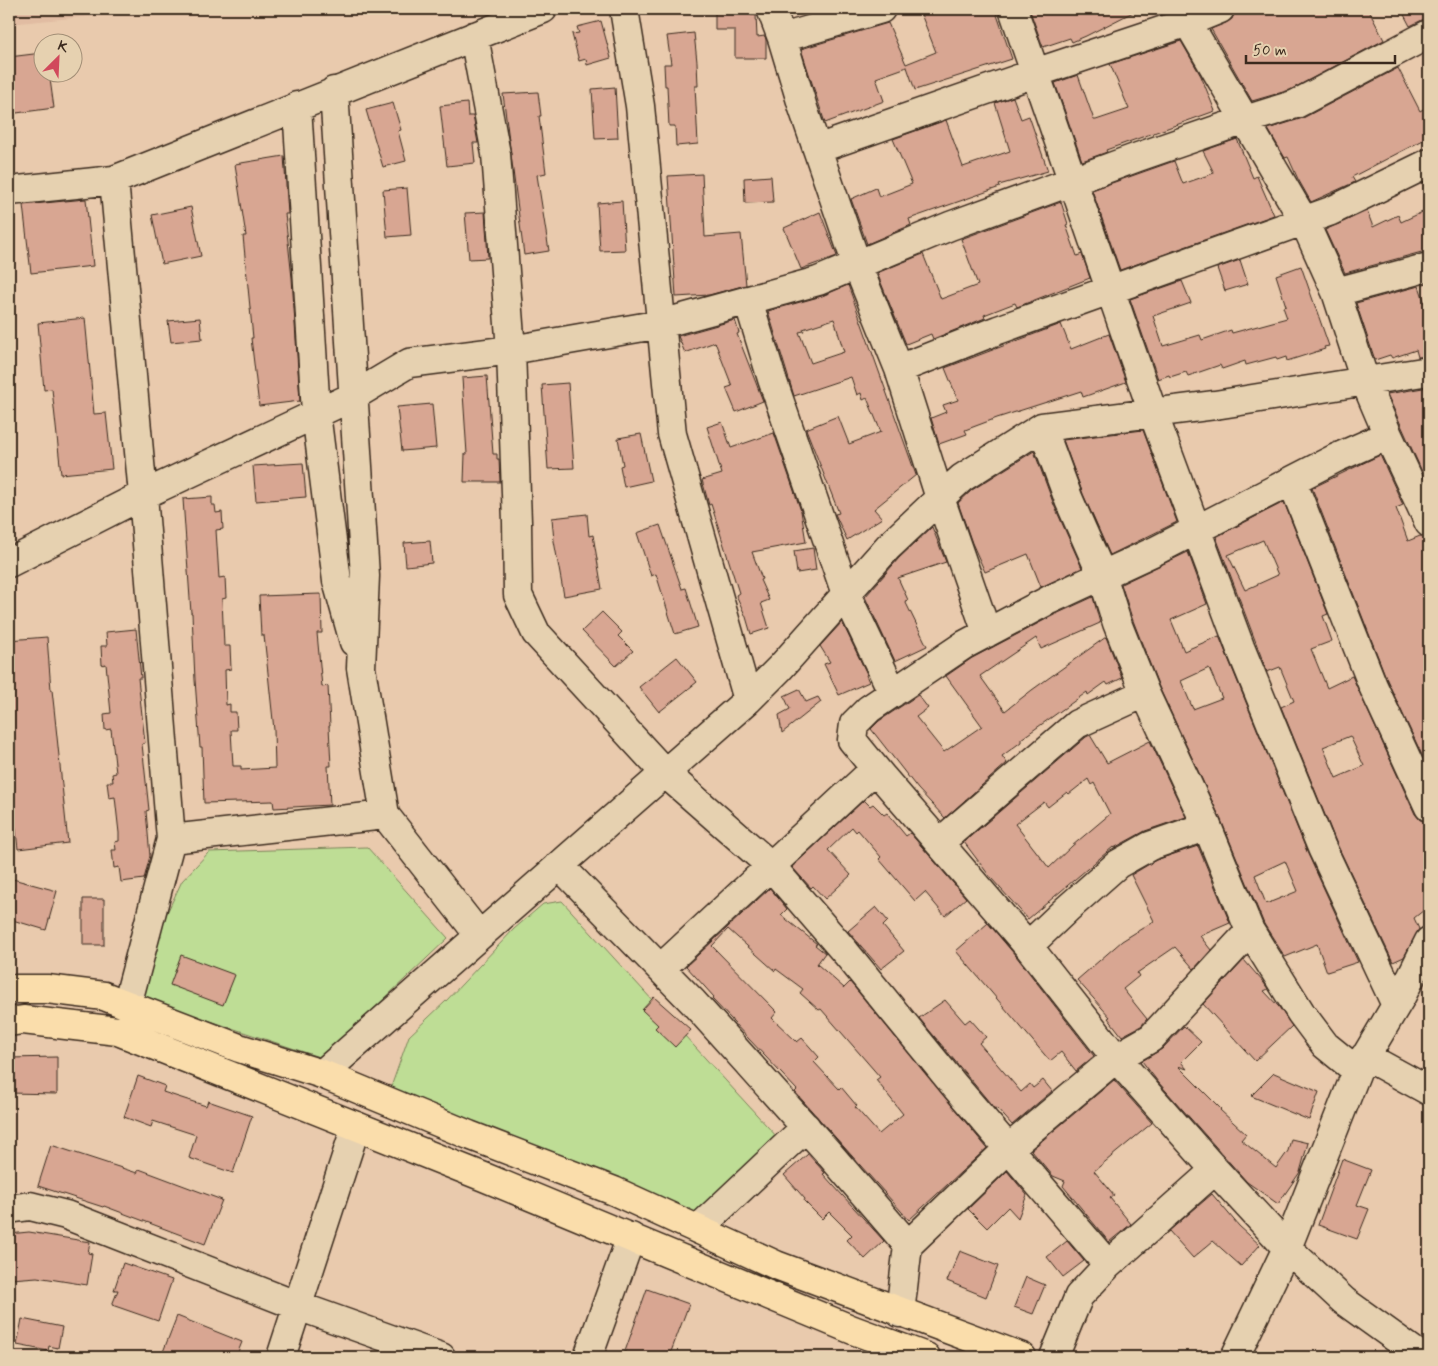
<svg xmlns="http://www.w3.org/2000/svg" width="1438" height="1366" font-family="Mynerve,sans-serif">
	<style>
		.built { fill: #e1bca2 }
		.green { fill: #bedd95; stroke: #7c845a }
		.building { fill: #d8a692; stroke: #3b2a1e; fill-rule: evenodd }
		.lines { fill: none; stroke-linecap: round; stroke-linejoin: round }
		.minor-casing { stroke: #3b2a1e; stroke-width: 31 }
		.major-casing { stroke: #3b2a1e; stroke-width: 31 }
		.minor { stroke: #e6d1b0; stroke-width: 28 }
		.major { stroke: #faddab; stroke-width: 28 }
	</style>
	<rect width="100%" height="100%" fill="#e9caad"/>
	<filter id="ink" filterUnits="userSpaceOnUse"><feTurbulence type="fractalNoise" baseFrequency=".02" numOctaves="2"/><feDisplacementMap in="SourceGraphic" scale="10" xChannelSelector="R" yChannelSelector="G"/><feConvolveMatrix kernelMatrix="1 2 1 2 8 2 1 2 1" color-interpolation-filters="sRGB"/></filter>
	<g filter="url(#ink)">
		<path class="built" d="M9,9h155l-155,15z"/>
		<path class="green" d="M367,847l81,91 -126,120 -184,-61 28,-82 16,-34 27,-29z
			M562,901l215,236 -83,76 -303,-126 18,-51 37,-35 68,-72 29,-25z"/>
		<path class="building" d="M715,9h36v6h5l1,22 8,-1 1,4v18h-31v-28h-20z
			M919,9h76l17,50 -97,31 -8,-23 -31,11 8,23 -59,22 -24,-74 87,-26 18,41 30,-12z
			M1036,9h12l2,5 17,-5h72l-53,27 -14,6 -2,-4 -27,9 -13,-36z
			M1246,9h122l16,31 -94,50 -38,11 -41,-72 15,-6 6,-4 2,-5z
			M1401,9h28v9l-7,2 -12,6z
			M601,21l10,37 -24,7 -1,-6 -7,2 -7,-27 7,-1 -2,-6z
			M694,33l3,29 1,24h-3l3,58 -22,2 -1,-20h-6l-2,-40h-2l-1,-22h7l-4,-28z
			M1181,41l20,35 14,35 -109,39 1,2 -25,9 -27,-78 23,-8 16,45h2l33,-11 -19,-45z
			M42,53v19h7l5,36 -45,6v-57z
			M1398,68l22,43 9,-5v31l-77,40 3,5 -44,20 -13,-23 -10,-22 -3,1 -17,-29 35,-11z
			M615,87l3,51 -23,1 -3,-50z
			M538,92l3,24h-2l7,57 -9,2 12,76 -25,4 -21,-161z
			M1013,97l8,22 8,-3 19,55 -49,14 1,2 -91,32 2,6 -44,19 -16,-45 25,-11 3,9 33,-13 -19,-45 53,-19 17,47 47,-16 -15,-48z
			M393,103l8,27 -3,1 8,30 -23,6 -17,-57z
			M467,103l1,13h5l5,27h-5l2,20 -28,3 -7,-60z
			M1237,139l16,39 4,-2 17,39 -154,55 -28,-80 82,-29 9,23 31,-11 -11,-22z
			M284,156l4,58h-3l7,64 8,123 -41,5 -8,-68h2l-10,-102h3l-11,-72z
			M702,174l3,63 36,-3 5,51 -37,10 -33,2 -8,-121z
			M771,176l2,26 -28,1 -1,-25z
			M407,188l4,47 -24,2 -4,-47z
			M86,199l7,67 -62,7 -8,-68z
			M622,201l3,49 -25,1 -3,-48z
			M1061,202l7,22 -2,1 11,31 5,-2 8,24 -73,29 -2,-4 -31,12 1,3 -52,21 -2,-5 -25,10 -29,-71 46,-19 18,45 37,-14 -17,-46z
			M191,207l10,49 -39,8 -10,-49z
			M1429,209v41l-84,23 -20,-43 42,-19 6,16 25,-12 3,7z
			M485,212l3,46 -19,1 -4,-46z
			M820,212l17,44 -36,13 -17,-41z
			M1240,260l8,24 -23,7 -8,-23z
			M1301,266l28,80 -5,1 1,2 -38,12 -1,-4 -9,3 -1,-3 -30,8 -1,-4 -23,8 -2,-4 -32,11 -2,-4 -16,5 -1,-2 -11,4 -28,-80 52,-18 9,22 -38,13 10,30 37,-11 2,5 29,-10 1,3 55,-15 -4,-11 3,-1 -10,-31z
			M848,285l68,190 -42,34 8,9 -35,22 -12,-26 4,-1 -33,-84 32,-13 11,28 32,-12 -14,-34 -4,2 -2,-7 -4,2 -6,-18 -57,19 -26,-85 54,-15zM834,319l10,33 -33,11 -12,-31 5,-1 -1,-2z
			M1419,286l10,29v41l-11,1 -2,-7 -24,8 -2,-3 -15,5 -19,-57z
			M85,318l9,96 12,-1 6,56 -51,5 -9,-85 -8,1 -6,-67z
			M200,318l2,21 -31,3 -3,-21z
			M735,320l4,13 -2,1 26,67 -27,11 -10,-24 6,-2 -17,-44 -30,11 -7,-17z
			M1061,324l10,25 38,-15 17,48 -43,15 -2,-6 -84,27 -32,12 2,4 -28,10 -8,-26 15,-6 -3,-7 15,-5 -13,-32z
			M487,376l6,78h4v5h2l1,23h-36l1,-28h2l-5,-76z
			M568,383l6,85 -26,1 -6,-84z
			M1429,387v100l-42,-93z
			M432,404l4,44 -34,3 -5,-44z
			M722,422l9,26 43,-15 27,78 5,31 -54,10 10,27 -2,1 9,20 -8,3 8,25 -18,6 -5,-17 -10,-22 3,-2 -28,-89 -2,1 -7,-25 20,-6 -15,-47z
			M1143,430l34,92 -67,33 -27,-61 -20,-54z
			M641,434l10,47 -27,6 -4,-21 3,-1 -5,-27z
			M1034,451l20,54 28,63 -41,19 -13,-33 -43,18 -13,-29 -14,-40 14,-13z
			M1380,455l23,50 -7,3 12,33 12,-5 9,2v232l-42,-90 -75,-192z
			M303,463l3,34 -50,4 -3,-35z
			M212,497v8h3l1,8 6,-1 1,17 -7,1 3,48 6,-1 1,21 -4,1 2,47h6l1,23 -6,1 1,35 4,-1v8h6l1,18h-6l2,36h8v4l34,-2 -1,-38 -10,-95h-3l-2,-39 62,-2 1,39h-5l5,54 6,-1 2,40h-1l2,40h-3l2,39 -56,3 -1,-7 -69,2 -2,-56h-2l-5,-67 -3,-67h-1l-8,-114z
			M1284,502l44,112 -5,2 9,25 -21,8 16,39 25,-12 63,138 5,6 9,2v84l-15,12 5,11 -15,28 -11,5 -57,-120 -55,-135 13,-6 -14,-34 -13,5 -51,-135zM1263,540l15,35 -33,15 -17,-35zM1350,736l14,30 -28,12 -13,-31z
			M587,514l2,22 4,-1 9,54 -38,7 -10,-55 -2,-23z
			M660,525l22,64 4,-1 12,39 -23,7 -19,-60 -5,2 -14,-43z
			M932,527l14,35 -48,16 10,22 -3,1 22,45 -32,15 -30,-64 34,-39z
			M430,541l2,22 -26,3 -2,-23z
			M813,548l3,22 -19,3 -3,-22z
			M1188,552l19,52 -36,16 13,31 35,-15 89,218 50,108 -31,10 -10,-28 -32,13 -21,-33 -43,-104 -62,-133 -27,-69 -11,-34zM1209,668l13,30 -29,11 -12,-28zM1285,861l13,30 -32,13 -11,-29z
			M1093,597l7,26 -59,26 -5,-11 -56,38 25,35 27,-21 74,-53 16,41 -14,7 -2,-3 -18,13 -1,-3 -66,47v3l-19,14 5,7 -62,55 -27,-29 -47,-60 8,-8 39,-26 10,13 -12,9 28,35 38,-26 -36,-50 26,-18 84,-44z
			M602,612l20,20 -4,4 15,15 -17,15 -34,-35z
			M842,622l25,52 -1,1 3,7 -30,13 -15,-31 6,-2 -10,-16z
			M136,629l5,49h-3l7,65 -3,1 7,66 -3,1 4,45 -6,23 -23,3 -2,-15 -5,1 -2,-18h4l-1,-8 4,-1v-8l-4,-36 -6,1 -2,-16h6l-1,-8 4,-1 -5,-44 -6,1 -1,-16 7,-1 -5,-49 -4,1 -1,-19h6l-1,-14z
			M47,637l4,53h1l2,18 14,135 -50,6 -9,-82v-127z
			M677,657l20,25 -38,30 -20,-25z
			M799,689l7,13 12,-5 3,5 -39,31 -3,-18 11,-6 -6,-13z
			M1090,735l17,28 43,-22 36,76 -41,14 -31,17 -1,-1 -85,72 -37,-41 -27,-36 122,-105zM1088,779l3,6 3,-2 16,31 -38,32 -23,22 -34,-44 29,-22 4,5 19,-15 2,2z
			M864,800l6,6 3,-2 11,11 3,-2 19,23 4,-3 56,65 -21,18 -20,-24 -10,9 -36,-42 2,-2 -23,-27 -2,2 -4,-5 -24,23 23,25 -26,24 -12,-13 -2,2 -19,-21z
			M1198,846l32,77 -30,13 11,14 -17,19 -19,-22 -38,26 2,3 -16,13 24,30 -6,7 -19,10 -14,-18 2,-1 -33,-37 45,-39 32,-20 -23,-46 25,-15z
			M9,878l48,13 -11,39 -37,-11z
			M770,888l17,21 -6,6 36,29 -2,1 10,8 -8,11 27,24 6,-6 137,166 -78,72 -98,-110 -16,-18 2,-2 -65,-69v-1l-20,-21 2,-2 -28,-31zM728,929l47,42 1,-2 27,20 -3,4 19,17 2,-1 59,68 -4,3 27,34 -24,20 -24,-27 2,-1 -16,-19 -2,2 -25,-27 5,-5 -17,-19 -5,4 -25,-24 5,-6 -65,-66z
			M83,899h21v46h-21z
			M876,907l12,14 -5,5 21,25 -23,18 -33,-38z
			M988,923l28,33 78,100 -18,15 -15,-19 -11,9 -94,-110z
			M181,955l54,20 -12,30 -53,-20z
			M1244,960l20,23 4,6 -4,2 15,16 13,19 -37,35 -52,-57z
			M654,997l37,33 -16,17 -20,-19 3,-3 -16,-15z
			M945,1000l20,23 5,-4 16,18 -7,6 42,49 9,-8 3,4 10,-8 9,11 -40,34 -15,-17 -2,1 -76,-91z
			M1184,1026l17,16 -20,20 6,7 -9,-3 43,43 -1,1 26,24 -5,6 35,28 12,-17 3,-12 17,4 -8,29 -22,32 -31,-22 -89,-100 -16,-21 20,-12z
			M57,1057v37l-48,-1v-35z
			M1274,1073l45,19 -10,28 -58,-24z
			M138,1076l27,10 -2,6 43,14 2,-5 44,15 -19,57 -44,-15 7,-23 -43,-14 -2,6 -27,-10z
			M1114,1080l38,43 -58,48 20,24 -4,3 21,26 -22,18 -46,-56 2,-5 -12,-5 -22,-26z
			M51,1145l86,28 2,-4 83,31 -17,44 -101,-38 -1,1 -65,-21z
			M808,1154l17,19 -2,1 61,67 -19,18 -18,-19 5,-5 -23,-23 -7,7 -18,-18 1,-2 -21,-24z
			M1342,1159l29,11 -14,35 12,4 -12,30 -39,-14z
			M1007,1171l20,24 -9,23 -10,-11 -21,21 -19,-19z
			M1212,1194l27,32 21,19 -19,21 -28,-25 -20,17 -24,-27z
			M29,1232l61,10 -2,11 4,1 -5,31 -50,-8 -26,2 -2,-45z
			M1067,1241l17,20 -21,16 -16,-20z
			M960,1251l38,15 -12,31 -39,-16z
			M123,1263l49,17 -14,41 -46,-16 6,-15h-4z
			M1026,1277l19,8 -12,29 -19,-7z
			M647,1289l42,15 -20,53h-46z
			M177,1316l65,26 -6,15h-75z
			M22,1319l40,8 -4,21 -9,-2 -1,5 -31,-6z"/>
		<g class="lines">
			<defs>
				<path id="minor" d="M624,9l16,97 32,328 76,266
					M771,9l11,29 21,70 54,157 42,104 41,129 47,135
					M1013,9l140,404 87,234 82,201 74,157
					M1180,9l124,212 32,71 29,89 23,54 -52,23 -179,92 -108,50 -85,45 -95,64 -15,15 -2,16 31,38 145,168 88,112 99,112
					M474,36l22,118 15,196 6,172 1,73 18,38 129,140 105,92 76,88 108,132 154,180 -29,31 -25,61
					M782,38l99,-29
					M334,91l31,485 -4,92 24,147 94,120
					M297,106l19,307 21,168 17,61
					M817,149l218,-76 153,-51 32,-13
					M114,180l29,315 28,344 -44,166
					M9,191l105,-11 429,-171
					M1336,292l93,-25
					M748,300l24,79 74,215 47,99
					M899,369l99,-39 333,-119 98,-48
					M1042,427l27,73 33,75 15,48 28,70 62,133 43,105 51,82 24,32 32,26
					M1388,435l41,88
					M1292,481l81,205 56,121
					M9,563l134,-68 209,-98 57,-34 102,-13 150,-26 157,-43 132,-55 188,-69 107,-37 51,-16 133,-70
					M171,839l214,-24
					M939,843l138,-119 68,-31
					M559,865l134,137 133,148 82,95 -8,68
					M1028,946l39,-37 51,-45 32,-18 57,-20
					M661,968l214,-199
					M1365,1056l64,35
					M322,1074l426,-374 32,-32 108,-121 52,-49 22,-20 80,-51 173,-22 214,-34
					M9,1209l21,-3 36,9 232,91 143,51
					M698,1229l108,-102
					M908,1245l100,-96 108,-91 35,-20 99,-107
					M1108,1265l107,-95 72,78 57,53 78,56
					M281,1357l75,-231
					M588,1357l43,-120
					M1235,1357l52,-109 70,-177 44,-74 28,-56"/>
				<path id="major" d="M9,989h38l57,7 135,52 83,26 147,61 145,56 162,74 246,92
					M9,1022l14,-2 95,11 366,146 369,153 73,27"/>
			</defs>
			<use href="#minor" class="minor-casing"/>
			<use href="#major" class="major-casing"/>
			<use href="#minor" class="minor"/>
			<use href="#major" class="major"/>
		</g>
	</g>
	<rect width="1438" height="1366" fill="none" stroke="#e6d1b0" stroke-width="30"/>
	<rect x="15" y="15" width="1408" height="1336" fill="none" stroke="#3b2a1e" stroke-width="2" filter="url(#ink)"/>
	<g transform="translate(58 58) rotate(24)"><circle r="24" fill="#e6d1b0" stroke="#a28e76"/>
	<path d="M0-4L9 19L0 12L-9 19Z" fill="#d1495b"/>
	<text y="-8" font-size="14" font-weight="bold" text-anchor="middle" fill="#3b2a1e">K</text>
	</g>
	<path d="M1246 55v8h149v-8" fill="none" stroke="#3b2a1e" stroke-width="2.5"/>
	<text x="1253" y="55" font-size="15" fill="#3b2a1e" stroke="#e6d1b0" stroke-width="4" paint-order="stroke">50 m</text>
</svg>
